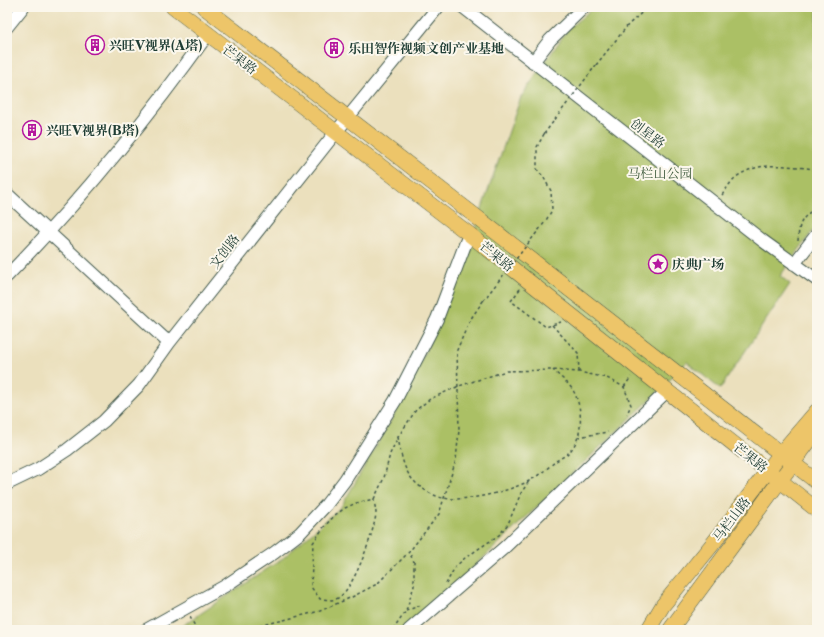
<svg xmlns="http://www.w3.org/2000/svg" width="824" height="637" font-family="'Libre Caslon Text','Noto Serif SC',serif">
	<style>
		.green { fill: #abc065; stroke: #657e4c }
		.lines { fill: none; stroke-linecap: round; stroke-linejoin: round }
		.minor-casing { stroke: #3e5549; stroke-width: 14 }
		.major-casing { stroke: #3e5549; stroke-width: 16 }
		.path { stroke: #3e5549; stroke-width: 1.5; stroke-dasharray: 3 3; stroke-linecap: butt }
		.minor { stroke: #fff; stroke-width: 12 }
		.major { stroke: #edc569; stroke-width: 15 }
		.path-bridge { stroke: #3e5549; stroke-width: 1.5; stroke-dasharray: 3 3; stroke-linecap: butt }
		.labels { text-anchor: middle; stroke-width: 4; stroke-linejoin: round; paint-order: stroke }
		.poi-label { font-size: 13px; font-weight: bold; fill: #1f3d34; stroke: #fbf7ec; text-anchor: start }
		.street-label { font-size: 13px; fill: #1f3d34; stroke: #fbf7ec }
		.park-label { font-size: 13px; fill: #425e40; stroke: #fbf7ec }
	</style>
	<rect width="100%" height="100%" fill="#fbf7ec"/>
	<filter id="ink" filterUnits="userSpaceOnUse"><feTurbulence type="fractalNoise" baseFrequency=".025" numOctaves="2"/><feDisplacementMap in="SourceGraphic" scale="8" xChannelSelector="R" yChannelSelector="G"/><feConvolveMatrix kernelMatrix="1 2 1 2 8 2 1 2 1" color-interpolation-filters="sRGB"/></filter>
	<filter id="wash" filterUnits="userSpaceOnUse"><feTurbulence type="fractalNoise" baseFrequency=".012" numOctaves="4" result="noise"/><feDisplacementMap in="SourceGraphic" scale="16" xChannelSelector="R" yChannelSelector="G"/><feGaussianBlur stdDeviation="0.9" result="paint"/><feColorMatrix in="noise" values="0 0 0 0 0 0 0 0 0 0 0 0 0 0 0 0 0 1.4 0 .05"/><feComposite in="paint" operator="in"/></filter>
	<g filter="url(#wash)">
		<rect width="100%" height="100%" fill="#ebe0bd"/>
		<path class="green" d="M594,7h223v218l-37,51 10,8 -70,105 -33,-27 -34,35 -246,233h-234l9,-4 100,-67 59,-52 63,-109 65,-144 13,-46 39,-111 47,-68z"/>
	</g>
	<g filter="url(#ink)">
		<g class="lines">
			<defs>
				<path id="minor" d="M463,7l300,234 54,39
					M7,27l16,-20
					M533,62l17,-22 34,-33
					M7,194l162,149
					M794,264l23,-30
					M7,276c73,-75 140,-157 201,-242
					M7,484l31,-15 29,-19 37,-29 35,-36 30,-42 167,-211 102,-125
					M146,630l79,-44 49,-33 26,-20 26,-28 19,-25 50,-79 42,-82 32,-85
					M409,630l96,-83 162,-156"/>
				<path id="major" d="M173,7l296,227 348,276
					M204,7l270,208 343,267
					M648,630l15,-25 52,-64 66,-88 36,-42
					M670,630l142,-193 5,-5"/>
			</defs>
			<use href="#minor" class="minor-casing"/>
			<use href="#major" class="major-casing"/>
			<path class="path" d="M596,65l32,-40 20,-18
				M544,134l-7,13v22l7,9 7,13 1,19 -7,12
				M722,195c4,-5 8,-13 13,-17 24,-19 54,-11 82,-9
				M798,241c1,-21 4,-22 19,-35
				M520,289l-9,12 35,26 15,-5
				M552,325l26,28 1,19
				M624,387l7,-10
				M398,437c3,17 5,35 19,47 7,6 16,12 26,14 24,4 64,-6 86,-17 9,-5 19,-13 27,-20 5,-3 11,-6 15,-11 12,-14 12,-41 3,-58 -4,-8 -14,-15 -21,-22
				M578,437l30,-5
				M374,499l10,-21 6,-24 8,-17 18,-27 14,-11 29,-13 47,-15 46,-1 27,2 28,6 17,9 7,18 -4,9
				M374,499c0,4 2,10 2,15 -2,18 -23,79 -40,85 -4,2 -11,0 -16,0l-9,-12 2,-44 10,-15 12,-13 10,-7 11,-5z
				M446,584l9,-17 10,-9 34,-23 9,-11 13,-31 8,-12
				M406,611l15,-6
				M190,617l7,13
				M243,630l77,-19 32,-14 25,-13 32,-32 30,-38 17,-54 3,-30 -2,-80 13,-30 13,-19
				M393,630l13,-19 8,-25v-24l-5,-10"/>
			<use href="#minor" class="minor"/>
			<use href="#major" class="major"/>
			<path class="path-bridge" d="M544,134l52,-69
				M483,301l62,-79"/>
		</g>
	</g>
	<defs>
		<symbol id="building-ring" viewBox="-11 -11 22 22"><circle r="9.5" fill="#fbf7ec" stroke="#b5179e" stroke-width="1.5"/><path d="M-4-6H4V6H1V3H-1V6H-4ZM-2.5-4.3h1.7v1.8h-1.7ZM.8-4.3h1.7v1.8H.8ZM-2.5-1h1.7V.8h-1.7ZM.8-1h1.7V.8H.8Z" fill="#b5179e"/></symbol>
		<symbol id="sight-ring" viewBox="-11 -11 22 22"><circle r="9.5" fill="#fbf7ec" stroke="#b5179e" stroke-width="1.5"/><path d="M0-6L1.8-2.2L6-1.7L2.9 1.2L3.7 5.4L0 3.3L-3.7 5.4L-2.9 1.2L-6-1.7L-1.8-2.2Z" fill="#b5179e"/></symbol>
	</defs>
	<g fill-rule="evenodd">
		<use href="#building-ring" x="84" y="34" width="22" height="22"/>
		<use href="#building-ring" x="323" y="37" width="22" height="22"/>
		<use href="#building-ring" x="21" y="119" width="22" height="22"/>
		<use href="#sight-ring" x="647" y="253" width="22" height="22"/>
	</g>
	<g class="labels">
		<g class="poi-label">
			<text x="109" y="50">兴旺V视界(A塔)</text>
			<text x="348" y="53">乐田智作视频文创产业基地</text>
			<text x="46" y="135">兴旺V视界(B塔)</text>
			<text x="672" y="269">庆典广场</text>
		</g>
		<g class="street-label">
			<text transform="translate(240 59) rotate(37)" y="5">芒果路</text>
			<text transform="translate(648 133) rotate(37)" y="5">创星路</text>
			<text transform="translate(224 251) rotate(-52)" y="5">文创路</text>
			<text transform="translate(497 256) rotate(39)" y="5">芒果路</text>
			<text transform="translate(751 457) rotate(38)" y="5">芒果路</text>
			<text transform="translate(731 519) rotate(-53)" y="5">马栏山路</text>
		</g>
		<g class="park-label">
			<text x="660" y="178">马栏山公园</text>
		</g>
	</g>
	<rect width="824" height="637" fill="none" stroke="#fbf7ec" stroke-width="24"/>
</svg>
